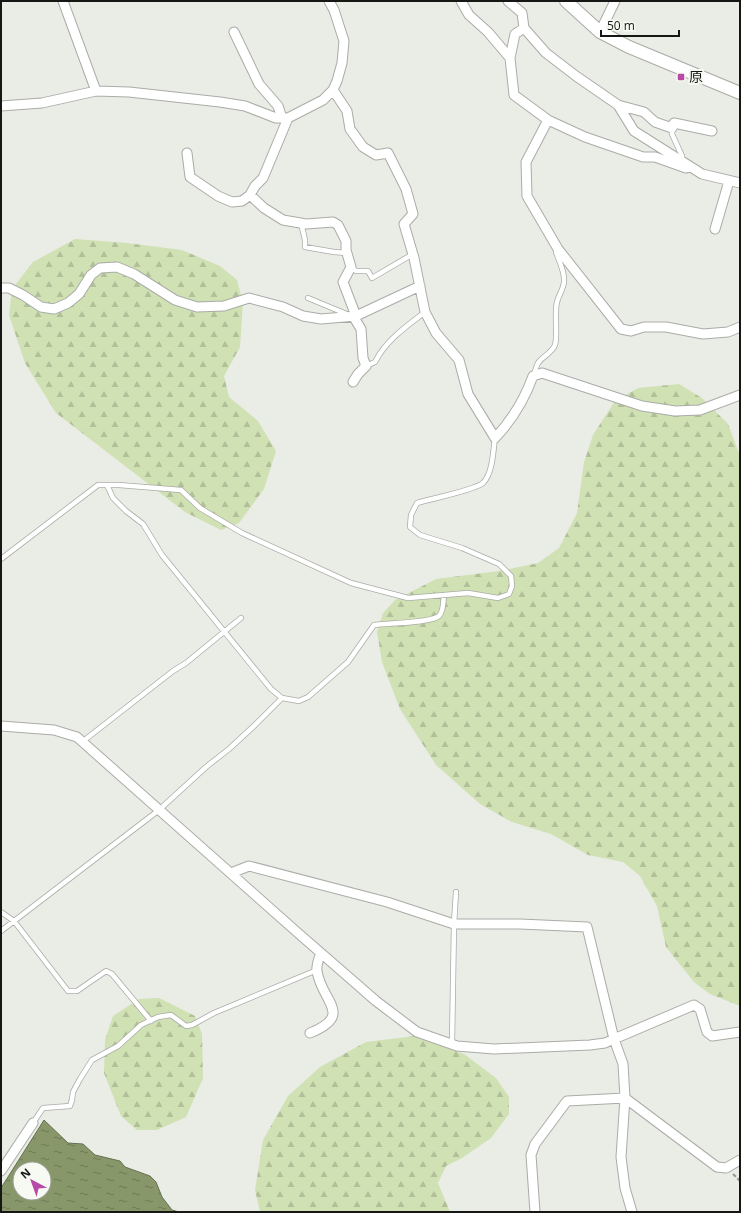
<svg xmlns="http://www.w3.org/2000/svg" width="741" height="1213" font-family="'Open Sans','Noto Sans JP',sans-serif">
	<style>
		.forest { fill: url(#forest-firs) }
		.water { fill: url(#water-ripples); stroke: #657150; fill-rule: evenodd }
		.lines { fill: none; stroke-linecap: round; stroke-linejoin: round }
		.lane-casing { stroke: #aaaca7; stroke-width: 6 }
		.street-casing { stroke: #aaaca7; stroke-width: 11 }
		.secondary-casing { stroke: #aaaca7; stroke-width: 14 }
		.path { stroke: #969893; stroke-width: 2; stroke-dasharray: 4 2; stroke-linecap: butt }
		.lane { stroke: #fff; stroke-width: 4.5 }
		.street { stroke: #fff; stroke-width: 9 }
		.secondary { stroke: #fff; stroke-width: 12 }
		.poi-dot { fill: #b949a6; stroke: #f7f9f3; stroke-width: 1.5 }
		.labels { text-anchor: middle; stroke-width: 4; stroke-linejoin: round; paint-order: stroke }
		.poi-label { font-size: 14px; fill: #161715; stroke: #f7f9f3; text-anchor: start }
	</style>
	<defs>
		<pattern id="forest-firs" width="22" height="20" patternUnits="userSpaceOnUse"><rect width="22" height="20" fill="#d0e1b4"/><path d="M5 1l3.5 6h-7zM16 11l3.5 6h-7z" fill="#b2c09a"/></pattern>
		<pattern id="water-ripples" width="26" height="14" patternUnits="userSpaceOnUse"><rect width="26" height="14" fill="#879769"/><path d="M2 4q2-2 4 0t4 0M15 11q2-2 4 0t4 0" fill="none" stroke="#6d7a55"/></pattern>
	</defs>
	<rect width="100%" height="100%" fill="#eaece6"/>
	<path class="forest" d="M75,239l52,4 55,7 38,16 17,14 6,23 -3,44 -16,29 5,21 29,24 18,30 -12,38 -25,34 -18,7 -36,-18 -129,-99 -31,-50 -16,-48 3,-26 21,-27z
		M679,384l23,14 26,26 12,32v550l-30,-12 -16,-12 -28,-35 -9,-41 -17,-30 -17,-14 -35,-7 -37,-21 -39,-12 -32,-18 -44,-39 -36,-56 -18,-47 -5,-30 6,-19 12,-13 41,-21 63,-8 39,-8 21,-15 18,-35 7,-51 9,-27 22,-34 23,-13z
		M159,998l36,18 7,18 1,44 -17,39 -29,13h-20l-16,-14 -17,-43 1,-33 8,-24 26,-17z
		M415,1036l49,18 32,24 13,19v17l-18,24 -29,20 -16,8 -8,17 12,29h-190l-5,-22 8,-50 25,-44 32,-29 46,-25z"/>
	<path class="water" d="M44,1120l24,23 15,1 12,11 25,6 5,6 25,9 6,6 6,15 10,13 7,2h-178v-24zM20,1169h24v24h-24z"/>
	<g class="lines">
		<defs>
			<path id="lane" d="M672,128v6l10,22v4
				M301,223l4,17v7l29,5 12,1
				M351,267l5,4h12l4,7 41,-24
				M308,298l41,17
				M366,366l9,-4c11,-22 32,-36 50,-50
				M534,375c1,-4 2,-8 4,-12 5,-7 14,-10 17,-18 3,-10 -1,-31 2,-43 2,-8 8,-15 7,-23 0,-9 -5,-18 -8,-27l1,-1
				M107,485l6,13 13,13 17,13 19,31 109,134 11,9 17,3 9,-4 40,-35 26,-37c14,-2 57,-2 65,-9 5,-5 4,-14 5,-21
				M1,559l97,-74h21l62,5 19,18 42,25 109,50 57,15 60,-5 30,5 11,-4 3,-8 -1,-10 -12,-12 -37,-16 -42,-13 -10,-8 1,-12 6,-12c13,-4 58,-13 66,-20 10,-10 10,-32 12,-45
				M82,742l91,-71 13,-8 55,-45
				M1,912l13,9 54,70h9l29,-20 6,3 39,47
				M1,931l158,-121 47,-43 23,-18 26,-24 27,-27
				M452,1044l2,-120 2,-32
				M33,1123l10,-15 27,-2 2,-6 1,-8 7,-13 12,-19 26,-14 23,-21 17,-8 13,-2 15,11 6,-1 22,-12 103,-43"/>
			<path id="street" d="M63,1l33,90
				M461,1l8,14 19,17 22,26
				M508,1l14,12 2,15 22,25 30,23 42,29 16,26 68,43 38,9
				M524,28l-9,6 -5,24 4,37 34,25 37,17 58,20h12l31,11
				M234,32l25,52 19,22 4,12
				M600,32l15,-31
				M333,90l14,21 3,18 13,18 13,8 12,-2 18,36 7,25 -9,10 10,34 11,54 11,21 23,27 9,34 27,44c18,-19 29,-37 38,-62l9,-3 100,33 33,5 25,-1 40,-15
				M618,105l26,7 11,10 17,6 2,-5 38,8
				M1,106l41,-3 54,-12 33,1 91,10 25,4 31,12h12l35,-18 10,-10 4,-9 5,-18 2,-22 -10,-31 -5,-9
				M548,120l-22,42 1,34 31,53 63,80 10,2 13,-4h22l37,7 25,-2 12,-5
				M187,153l3,24 28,19 14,6 10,-1 8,-6 5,-9 8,-8 25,-60
				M250,195l14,13 19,12 23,4 27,-2 5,3 8,16v9l5,17 -8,15 13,34
				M715,229l14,-48
				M1,288h8l14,7 18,12 13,2 14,-6 11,-9 12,-19 9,-7 17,-1 17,7 41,26 22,7 27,-1 25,-8 34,9 20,9 18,3 35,-3 64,-30
				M353,316l8,13 2,29 3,8 -8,8 -5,8
				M1,726l53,4 23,7 221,196 78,68 41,31 40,14 37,3 96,-4 15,-2 9,-4 9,25 2,34 -4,59 4,31 7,24
				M231,873l18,-7 138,36 67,22h66l67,3 27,112 80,-34 6,4 7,23 5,4 28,-4
				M310,1033c45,-18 11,-32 7,-62 -1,-6 2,-13 4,-18
				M1,1171l32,-48
				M535,1212l-4,-57 4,-11 32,-43 58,-3 92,69 9,1 14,-8"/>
			<path id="secondary" d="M566,1l34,31 29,15 111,46"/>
		</defs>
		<use href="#lane" class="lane-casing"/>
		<use href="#street" class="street-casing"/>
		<use href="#secondary" class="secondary-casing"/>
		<path class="path" d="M733,1174l7,7"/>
		<use href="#lane" class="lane"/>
		<use href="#street" class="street"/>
		<use href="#secondary" class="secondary"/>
	</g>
	<rect class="poi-dot" x="677" y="73" width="8" height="8" rx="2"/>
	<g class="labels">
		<g class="poi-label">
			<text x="689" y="82">原</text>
		</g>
	</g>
	<rect width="741" height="1213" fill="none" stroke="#161715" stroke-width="4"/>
	<g transform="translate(32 1181) rotate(319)"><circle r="19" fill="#f7f9f3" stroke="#9d9f9a"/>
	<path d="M0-3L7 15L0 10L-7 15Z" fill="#b949a6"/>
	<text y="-6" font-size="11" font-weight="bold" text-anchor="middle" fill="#161715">N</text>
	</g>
	<path d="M601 30v6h78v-6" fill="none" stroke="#161715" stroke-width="2"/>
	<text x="607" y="30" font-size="12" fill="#161715" stroke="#f7f9f3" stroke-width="3" paint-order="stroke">50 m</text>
</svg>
